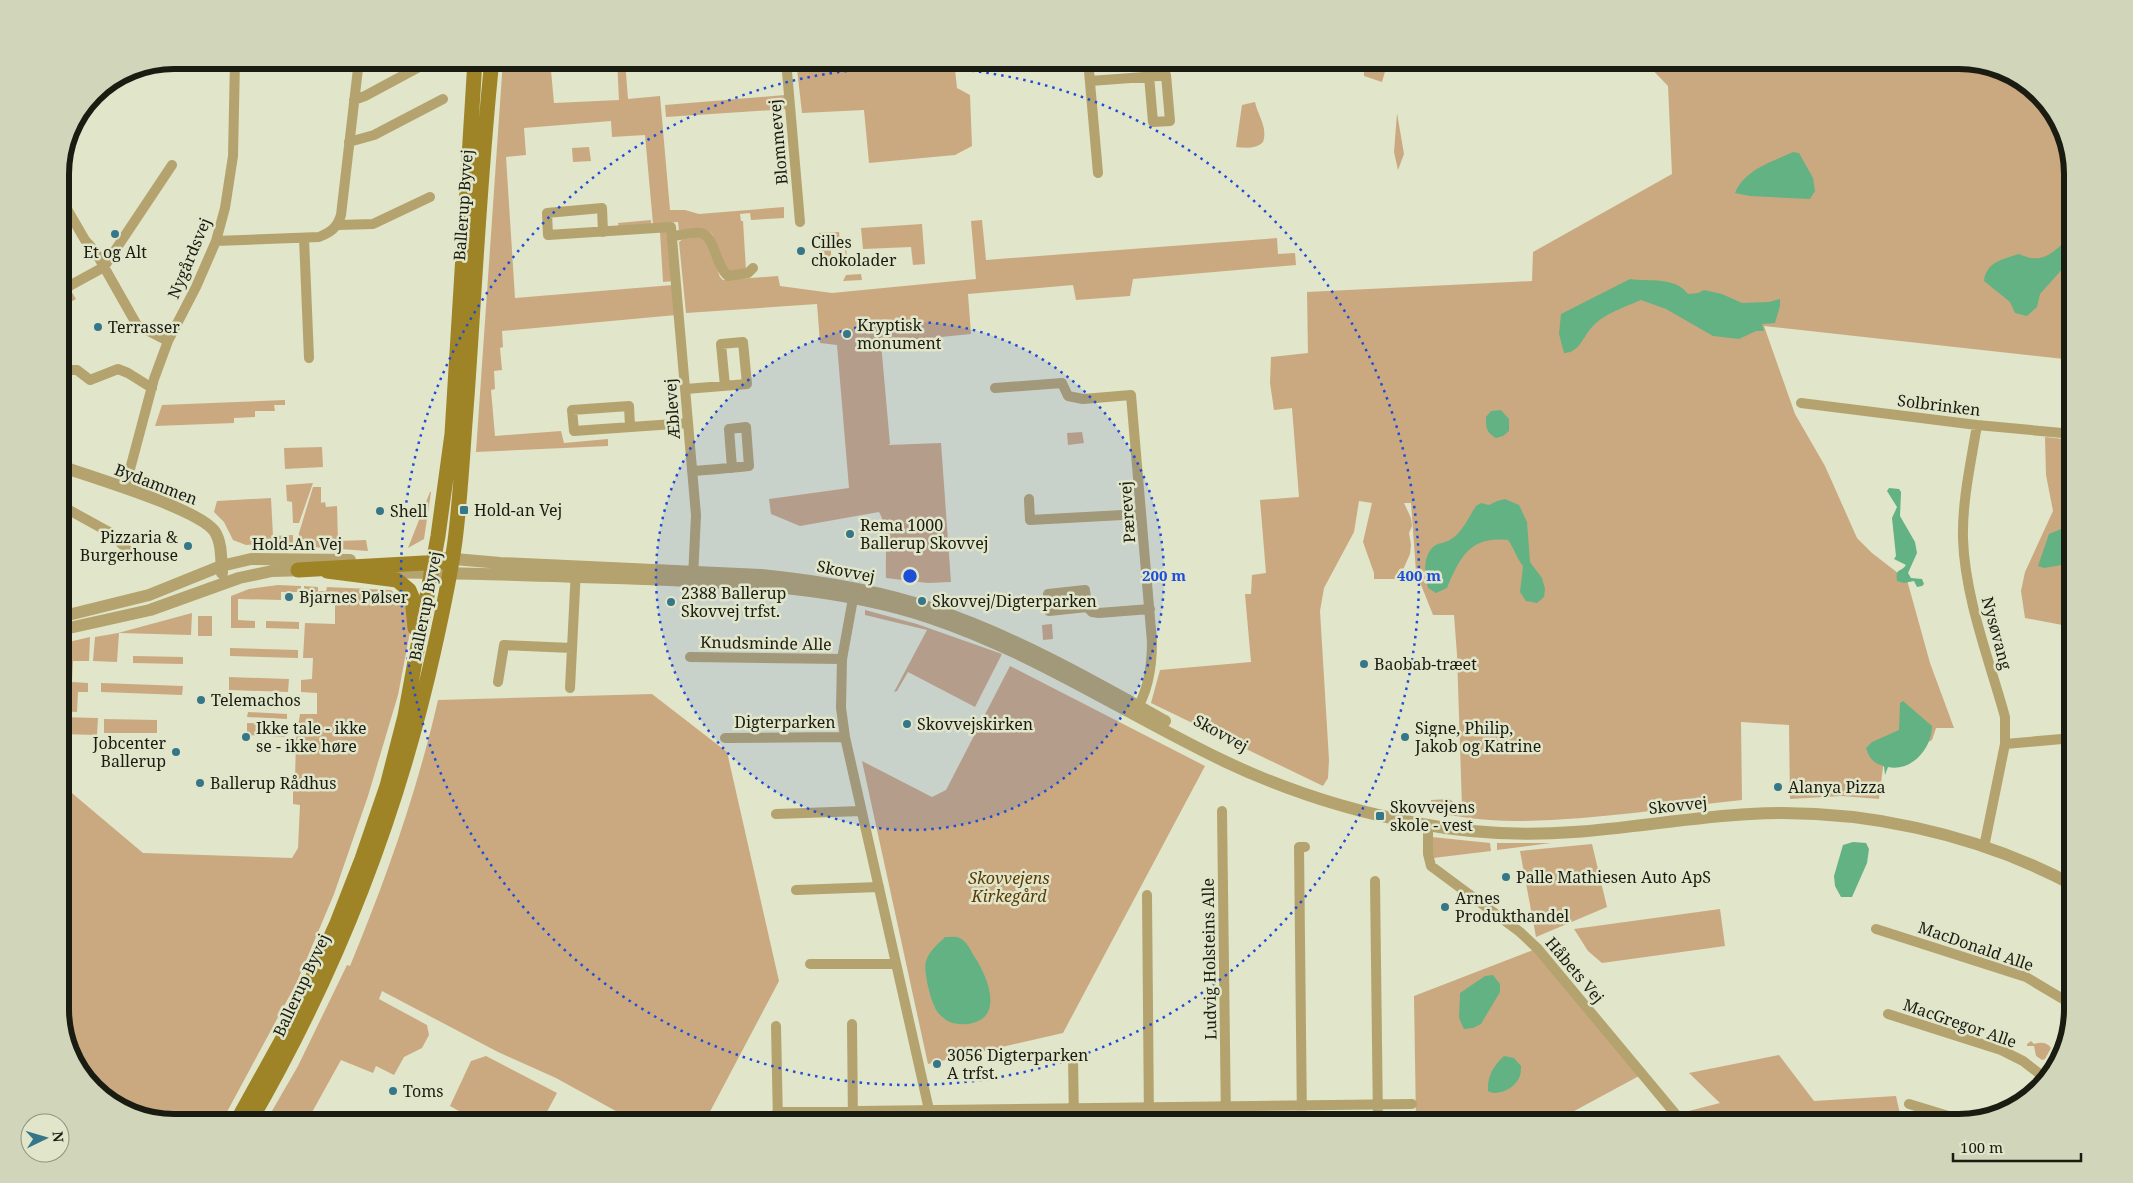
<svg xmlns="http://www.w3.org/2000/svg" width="2133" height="1183" font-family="'Noto Serif',serif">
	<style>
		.green { fill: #caa981 }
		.water { fill: #63b283 }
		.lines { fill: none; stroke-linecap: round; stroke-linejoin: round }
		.minor { stroke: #b4a36e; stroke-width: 10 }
		.tertiary { stroke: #b4a36e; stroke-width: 12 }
		.secondary { stroke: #9e8427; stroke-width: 15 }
		.ring { fill: none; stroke: #1d4ed8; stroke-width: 2.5; stroke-dasharray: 2.5 5 }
		.poi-dot { fill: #357689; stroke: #e1e5c9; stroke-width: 2 }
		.labels { text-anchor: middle; stroke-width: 5; stroke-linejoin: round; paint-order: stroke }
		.street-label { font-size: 16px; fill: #1a1c12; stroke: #e1e5c9 }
		.poi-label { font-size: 16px; fill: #1a1c12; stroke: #e1e5c9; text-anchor: start }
		.park-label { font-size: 16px; font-style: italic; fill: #5a3800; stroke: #e1e5c9 }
		.rim { fill: none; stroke: #1a1c12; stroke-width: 6 }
		.centre { fill: #1d4ed8; stroke: #e1e5c9; stroke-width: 2.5 }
		.ring-label { font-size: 15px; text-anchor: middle; font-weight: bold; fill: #1d4ed8; stroke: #e1e5c9; stroke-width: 5; stroke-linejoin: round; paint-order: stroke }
	</style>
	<rect width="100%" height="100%" fill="#e1e5c9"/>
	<path class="green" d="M503,60h47l4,43 65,-3 -2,-40h8l3,39 32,-3 10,114h15l14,4 85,-7v11l-33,2 -1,-7 -10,1 1,7h2l3,49 -18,2 -16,-38 -4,-3h-29l-1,-9 -25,2 -8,-89 -33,2 -1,-16 -87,7 2,27 -20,2 9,141 158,-13 3,30 -174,16 1,16 -3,1 2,22 -8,1 1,18 -4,1 4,46 66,-5 3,12 44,-4v7l-132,6z
		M796,60h158l3,28 13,7 2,51 -17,9 -86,8 -5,-53 -62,3z
		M1364,60h20l2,8 -4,14 -18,-6z
		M1643,60h317l50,12 44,39 19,55v194l-309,-34 31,88 30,52 32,72 15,15 35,27 23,83 24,65h-18l-4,12 -49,27 -4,32 -37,-3 -52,3 -1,-74 -48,-3 1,78c-75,8 -152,21 -228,21 -27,0 -55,-4 -83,-9v-12l18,-1 13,8 -5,-152 -3,-40h-21l-17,-43 -5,-69h-7l7,15 1,8 -3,7 2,12 -1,9 -11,25h-25v-6l-11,-31 9,-39 -13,-2 -5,31 -30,56 -4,23 9,149 -1,18 -5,8 -172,-83 9,-33 91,-8 -6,-68h6l1,-19 14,-2 -6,-73 39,-3 -7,-89 -18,2 -4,-27 1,-26 37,-4 -1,-61 225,-11 1,-29 139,-78 -4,-88z
		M785,95l2,14 -121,8 -1,-12z
		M1255,102c3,14 13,25 8,40 -6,7 -18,6 -27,5l6,-42z
		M1397,113l7,41 -6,16 -4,-18z
		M589,147l2,14 -18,1 -1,-14z
		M651,220v4l-32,3 -1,-4z
		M982,220l4,40 291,-22 1,16 17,-1 1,12 -163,14 -3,17 -54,4 -3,-15 -105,9 3,40 -90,9 9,101 -2,1 53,-2 10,139 -23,1 -42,-5c-1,-21 3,-49 -7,-66l-79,14 -29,-12 -2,-15 80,-11 -12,-143 -17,-2 -3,-39 -131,9 -7,-71 4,-3 18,-2 5,3 14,37 3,3 55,-4 2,10 52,7 144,-14 -5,-58z
		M922,224l3,40 -12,1 -2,-18 -48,2 -2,-21z
		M667,231l7,50 -11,1 -3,-50z
		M839,232l1,11 -20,2 -1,-12z
		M846,245l2,27 -3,-23 -14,1v9h-9l-1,-12z
		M861,274l1,6 -19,1 3,-6z
		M70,289l6,10 -16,9v-13z
		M285,400v5h-11l1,6h-20v6l-21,1v5l-79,3 7,-21z
		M1082,432l2,11 -16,2 -1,-12z
		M2045,437l28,3v187l-48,-9 -4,-27 4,-19 28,-61 -7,-36z
		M322,447l1,20 -38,2 -1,-21z
		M313,483l-14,40h-6l-1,-21 -5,-1 -1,-16z
		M313,487h8v16l4,-1 1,5 11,-1 1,35 28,-1 2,11 -70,-5 1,-13z
		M430,492h1l-7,47 -16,9z
		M271,498l2,38 20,-1v10l-22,-2 -25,2 -13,-5 -9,-18 -10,-10 3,-11z
		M278,585l23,1v6h-20v8l-43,-1v21l17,1v7h-24v-32l18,-7z
		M304,586l14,1v4h8l1,-4 64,3 10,9 6,10 3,23 -12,63 -30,101 -34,98 -37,88 -76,141h-48l-50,-12 -44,-38 -19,-56v-234l83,70 149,5 6,-10 2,-43 -7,-1v-13h7l1,-12h-6l1,-40 4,-25h17v-21l-16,-1v-12l11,-1 1,-21h-10l2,-35 30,1v-22l-31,-2z
		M865,610l52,14 85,30 -27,53 -67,-35 -11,19 -3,1 33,-62 -62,-15z
		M192,613l-1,22 -72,-2 -2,29 -24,-1 2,-24 23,-4z
		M198,616h14v20h-14z
		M266,621l33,1v7l-33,-1z
		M1052,624l1,15 -10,1 -1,-15z
		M90,637l-1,24h-16l-1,21 16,1v9h-10l-1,20 -17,-1v-67z
		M230,648l68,2v8l-68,-2z
		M133,656l50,1v7l-50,-1z
		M1010,666l195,100 -142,267 -135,31 -66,-303 70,36 14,-7z
		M229,677l60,2 -1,13 -59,-2z
		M101,683l82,3 -1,9 -81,-3z
		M652,694l75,58 52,229 -75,142h-76l-6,-6 1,-2 -67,-37 -58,-26 -116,-61 -3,8 48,26 2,10 -7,13 -18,9 -10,18 -18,-9 -3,7 -32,-13 -35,63h-41l33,-57 49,-101 3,1c36,-87 67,-174 88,-266z
		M248,712l39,2v5l-40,-2z
		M60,717l38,1 -1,17 -37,-1z
		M104,719l53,1v13h-53z
		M247,723l38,1v13l-38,-2z
		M1432,837l58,6 1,8 -58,7z
		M1497,843h54l-54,7z
		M1592,844l15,63 -71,30 -16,-86z
		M1720,909l5,37 -123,17 -14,-12 -14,-22z
		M1536,949l103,127 -87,47h-136l-2,-127z
		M2031,1041l3,3c7,-2 13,-2 17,4l-6,11 -3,1 -6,-4 -2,-10h-7v-2z
		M1779,1055l35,46 82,-5 6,27h-116l-102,-6 -3,-4 39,-10 -31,-30z
		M486,1056l71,37 -16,30h-61l-30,-17 21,-45z
		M942,1115h83l-1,8h-85l-1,-3z"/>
	<path class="water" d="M1793,152l6,1 14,25 2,13 -5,8 -60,-3 -15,-3c10,-24 37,-31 58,-41z
		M2073,233v35l-8,-2 -25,28 -3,13 -10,9 -12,-3 -5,-11 -26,-21c2,-19 19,-22 35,-27 25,12 36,-3 54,-21z
		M1630,279c19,3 45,-3 58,15l10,-1 6,-3 18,4 20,9 27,-1 11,-3v7l-5,17 -13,1 2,7h-8l-17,8 -26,-3 -47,-27 -25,-9c-16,7 -38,14 -49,27 -9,10 -13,26 -28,26l-5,-19 2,-20z
		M1501,410l8,9v12l-6,5 -7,2c-10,-6 -10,-10 -10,-21l5,-6z
		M1889,488l10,1 2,3 -1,24 15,26 2,11 -9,20 3,5 11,1 2,5 -2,2 -5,1 -3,-6 -10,2 -7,-2c-2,-13 3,-8 9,-16l-12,-6 2,-3 -4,-38 5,-11 -10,-16z
		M1505,499l14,6 8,17 3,40 12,16 3,11 -1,8 -7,6 -11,-2 -6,-9 3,-26c-7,-9 -8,-16 -15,-26 -38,-4 -48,17 -61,48l-11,5 -8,-5c-3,-13 -6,-30 5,-41 4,-4 12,-4 17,-7 13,-8 18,-22 26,-34l5,-3 8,2 8,-4z
		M2073,524v39l-29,5 -6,-2 11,-32z
		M2073,664v27l-10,-7 -2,-13 3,-6z
		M1903,701l29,25c0,22 -20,46 -44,41l-3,8 -1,-9c-11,-3 -15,-8 -18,-18l6,-6 27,-12 1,-27z
		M1853,842l13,1 3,6 -2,14 -15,34h-11l-6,-11 -1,-10 9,-31z
		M945,937c5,0 10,-1 15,1 7,4 10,11 14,18 13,19 32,63 -6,68 -7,1 -16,0 -22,-4 -5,-4 -10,-8 -12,-15 -4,-7 -11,-37 -8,-44 3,-10 12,-17 19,-24z
		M1493,975l7,9v8l-19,32 -8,4 -9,1 -5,-11 1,-25 25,-17z
		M1504,1056l10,2 7,8c0,3 0,9 -2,12 -4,10 -22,19 -31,13 -1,-14 5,-25 16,-35z"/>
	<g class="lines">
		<path class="minor" d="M786,60l14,162
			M1088,60l10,113
			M1090,81l68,-5 8,-1 4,46 -17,1 -4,-46
			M354,100l11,-4 67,-36
			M349,142l25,-7 69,-36
			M60,197l25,43 10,11 42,74 31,16
			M338,225l35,-1 57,-27
			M603,232l-1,-24 -55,5 1,22 123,-8 25,288 -3,63
			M673,236c9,-1 20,-4 28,-3 14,3 14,32 27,43l20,-3 5,-5
			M304,238l5,120
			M216,241l103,-4c12,-5 18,-9 22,-22l18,-155
			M60,291l44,-24 68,-102
			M60,369l3,1h14l13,10 28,-11 10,4 24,15
			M995,388l67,-5 6,13 15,3 48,-4 21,247c0,23 -4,50 -17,70
			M686,389l61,-5 -4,-42 -22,2 4,42
			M1801,403l176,22 96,9
			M1977,425c-6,37 -15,76 -14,114 2,59 26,120 42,178v27l-21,103
			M630,426l-1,-20 -57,4 2,21 114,-8
			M692,471c19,-1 38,-3 57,-5l-3,-39 -17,2 3,39
			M60,483l7,-15
			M125,488l29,-109 14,-38 28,-54 20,-46 9,-33 8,-52 2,-96
			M1029,499l1,21 111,-6
			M60,505l49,27 22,21
			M854,593l-12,66 -1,49 4,29 87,386
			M1087,607l-2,-17 -37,4 1,17 38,-4 5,5 7,1 51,-4
			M690,657l152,2
			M498,682l6,-37 68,3
			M570,688l6,-119
			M725,738l120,-1
			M2005,744l68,-6
			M1222,811l4,312
			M776,814l85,-3
			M1428,826v28l3,12 89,66 18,17 145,174
			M1375,881l3,242
			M796,890l83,-3
			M1147,895l2,228
			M1876,929l150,48 47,28
			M810,964h86
			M2063,999l10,-18
			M1888,1014l113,36 22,11 22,17
			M852,1024l1,99
			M776,1026l2,97
			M1073,1056l1,67
			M1909,1104l56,17
			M777,1112l635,-8
			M1302,1123l-3,-276h6"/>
		<path class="tertiary" d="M60,466c31,11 140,43 155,66 7,11 6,28 7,41
			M443,558l57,5 261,12c58,6 117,15 172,34 81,27 157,70 232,112
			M379,572c88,1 176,4 264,7 96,4 197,8 288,39 104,35 195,96 293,143 61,29 126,50 192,62 52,10 105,13 158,9 59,-4 117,-15 176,-18 109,-6 226,19 323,71
			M60,617l89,-22 72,-29 30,-7 99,1
			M60,630l90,-20 89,-32 33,-7 35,-1"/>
		<path class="secondary" d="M298,570l144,-8
			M327,571l70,9 12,10 3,7 3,31
			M236,1123l58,-105 43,-95 25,-64 25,-73 18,-70 33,-180 14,-102 23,-374
			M249,1123c86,-148 148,-306 185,-473 8,-36 16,-72 21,-109 6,-48 8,-96 12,-144 8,-112 13,-225 25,-337"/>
	</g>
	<circle cx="910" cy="576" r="254" fill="#1d4ed8" fill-opacity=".12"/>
	<g class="ring">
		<circle cx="910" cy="576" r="254"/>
		<circle cx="910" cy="576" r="509"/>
	</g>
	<g class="poi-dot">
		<circle cx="115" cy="234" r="5"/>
		<circle cx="801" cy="251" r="5"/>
		<circle cx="98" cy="327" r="5"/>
		<circle cx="847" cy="334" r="5"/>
		<rect x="459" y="505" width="10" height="10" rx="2.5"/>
		<circle cx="380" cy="511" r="5"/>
		<circle cx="850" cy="534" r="5"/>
		<circle cx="188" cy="546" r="5"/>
		<circle cx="289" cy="597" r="5"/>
		<circle cx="922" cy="601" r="5"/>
		<circle cx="671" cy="602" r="5"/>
		<circle cx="1364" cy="664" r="5"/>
		<circle cx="201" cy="700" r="5"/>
		<circle cx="907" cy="724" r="5"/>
		<circle cx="246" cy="737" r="5"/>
		<circle cx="1405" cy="737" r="5"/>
		<circle cx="176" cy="752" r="5"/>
		<circle cx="200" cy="783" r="5"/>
		<circle cx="1778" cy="787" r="5"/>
		<rect x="1375" y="811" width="10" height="10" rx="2.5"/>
		<circle cx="1506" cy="877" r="5"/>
		<circle cx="1445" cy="907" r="5"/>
		<circle cx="937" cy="1064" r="5"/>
		<circle cx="393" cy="1091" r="5"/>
	</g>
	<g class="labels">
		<g class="street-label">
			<text transform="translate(778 142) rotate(-95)" y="6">Blommevej</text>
			<text transform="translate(463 205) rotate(-86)" y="6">Ballerup Byvej</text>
			<text transform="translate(189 258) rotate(-67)" y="6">Nygårdsvej</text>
			<text transform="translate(1939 405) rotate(7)" y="6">Solbrinken</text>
			<text transform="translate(672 409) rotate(-94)" y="6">Æblevej</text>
			<text transform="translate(156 484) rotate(21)" y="6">Bydammen</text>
			<text transform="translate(1127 512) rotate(-94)" y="6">Pærevej</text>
			<text x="297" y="550">Hold-An Vej</text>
			<text transform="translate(846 571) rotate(11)" y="6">Skovvej</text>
			<text transform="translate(425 606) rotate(-79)" y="6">Ballerup Byvej</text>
			<text transform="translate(1997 633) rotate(75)" y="6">Nysøvang</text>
			<text transform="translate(766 643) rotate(1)" y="6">Knudsminde Alle</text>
			<text x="785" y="728">Digterparken</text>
			<text transform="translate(1221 733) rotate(29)" y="6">Skovvej</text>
			<text transform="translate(1678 805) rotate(-6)" y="6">Skovvej</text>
			<text transform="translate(1976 946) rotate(19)" y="6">MacDonald Alle</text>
			<text transform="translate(1209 959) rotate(-91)" y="6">Ludvig Holsteins Alle</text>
			<text transform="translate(1575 970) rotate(50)" y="6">Håbets Vej</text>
			<text transform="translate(301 985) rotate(-65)" y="6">Ballerup Byvej</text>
			<text transform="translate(1960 1023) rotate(19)" y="6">MacGregor Alle</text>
		</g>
		<g class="poi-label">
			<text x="811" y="248">Cilles<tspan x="811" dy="18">chokolader</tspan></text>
			<text x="115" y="258" text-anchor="middle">Et og Alt</text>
			<text x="857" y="331">Kryptisk<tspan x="857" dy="18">monument</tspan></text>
			<text x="108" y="333">Terrasser</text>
			<text x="474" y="516">Hold-an Vej</text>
			<text x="390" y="517">Shell</text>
			<text x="860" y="531">Rema 1000<tspan x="860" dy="18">Ballerup Skovvej</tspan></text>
			<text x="178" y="543" text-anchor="end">Pizzaria &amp;<tspan x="178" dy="18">Burgerhouse</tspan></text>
			<text x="681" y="599">2388 Ballerup<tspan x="681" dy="18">Skovvej trfst.</tspan></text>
			<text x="299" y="603">Bjarnes Pølser</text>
			<text x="932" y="607">Skovvej/Digterparken</text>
			<text x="1374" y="670">Baobab-træet</text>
			<text x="211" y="706">Telemachos</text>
			<text x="917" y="730">Skovvejskirken</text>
			<text x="256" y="734">Ikke tale - ikke<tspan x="256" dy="18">se - ikke høre</tspan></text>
			<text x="1415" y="734">Signe, Philip,<tspan x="1415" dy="18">Jakob og Katrine</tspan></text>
			<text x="166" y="749" text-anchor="end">Jobcenter<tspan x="166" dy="18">Ballerup</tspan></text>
			<text x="210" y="789">Ballerup Rådhus</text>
			<text x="1788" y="793">Alanya Pizza</text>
			<text x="1390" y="813">Skovvejens<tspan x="1390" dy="18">skole - vest</tspan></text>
			<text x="1516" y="883">Palle Mathiesen Auto ApS</text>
			<text x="1455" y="904">Arnes<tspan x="1455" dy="18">Produkthandel</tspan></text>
			<text x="947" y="1061">3056 Digterparken<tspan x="947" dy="18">A trfst.</tspan></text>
			<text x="403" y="1097">Toms</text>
		</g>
		<g class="park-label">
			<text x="1009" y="884">Skovvejens<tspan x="1009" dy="18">Kirkegård</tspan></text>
		</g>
	</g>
	<path d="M0 0H2133V1183H0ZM174 69H1959A105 105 0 0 1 2064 174V1009A105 105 0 0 1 1959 1114H174A105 105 0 0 1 69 1009V174A105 105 0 0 1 174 69Z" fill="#d1d5ba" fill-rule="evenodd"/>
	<path class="rim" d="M174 69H1959A105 105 0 0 1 2064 174V1009A105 105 0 0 1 1959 1114H174A105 105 0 0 1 69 1009V174A105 105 0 0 1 174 69Z"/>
	<circle cx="910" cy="576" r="8" class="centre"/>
	<g class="ring-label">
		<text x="1164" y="581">200 m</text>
		<text x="1419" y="581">400 m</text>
	</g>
	<g transform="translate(45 1138) rotate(85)"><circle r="24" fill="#e1e5c9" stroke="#919580"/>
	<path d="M0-4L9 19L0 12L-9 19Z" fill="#357689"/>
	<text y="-8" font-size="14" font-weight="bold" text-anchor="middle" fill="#1a1c12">N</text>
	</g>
	<path d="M1953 1153v8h128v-8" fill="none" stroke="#1a1c12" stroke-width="2.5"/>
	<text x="1960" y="1153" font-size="15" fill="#1a1c12" stroke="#e1e5c9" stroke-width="4" paint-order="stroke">100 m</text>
</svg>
